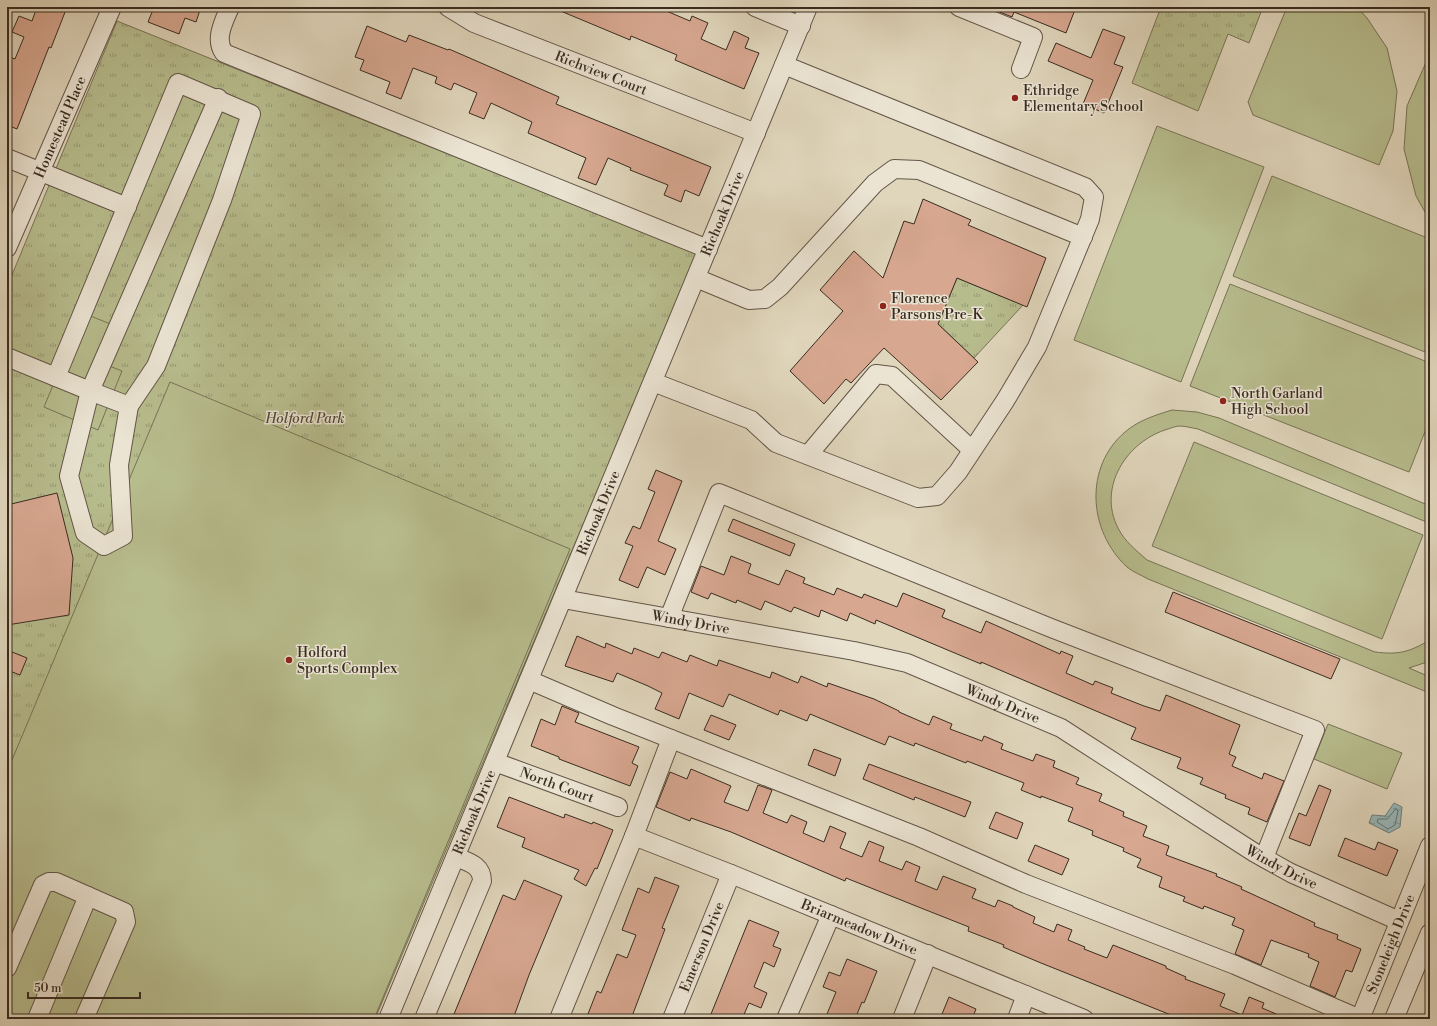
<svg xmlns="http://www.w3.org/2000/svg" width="1437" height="1026" font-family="'Libre Bodoni',serif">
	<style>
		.park { fill: url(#park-tufts); stroke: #787457 }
		.pitch { fill: #b7bc8d; stroke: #787457 }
		.water { fill: url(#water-ripples); stroke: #717f7c }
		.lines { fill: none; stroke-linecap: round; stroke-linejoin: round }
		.shore { stroke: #68726d; stroke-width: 1 }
		.building { fill: #d7a790; stroke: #392c21 }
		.minor-casing { stroke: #635648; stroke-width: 20 }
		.minor { stroke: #ebe4d3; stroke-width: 18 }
		.poi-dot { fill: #8f2418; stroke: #ebe4d3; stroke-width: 1.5 }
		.labels { text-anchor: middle; stroke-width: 3; stroke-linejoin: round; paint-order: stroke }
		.street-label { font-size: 14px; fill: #392c21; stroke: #ebe4d3 }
		.poi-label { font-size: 14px; fill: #392c21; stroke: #ebe4d3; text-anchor: start }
		.park-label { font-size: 14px; font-style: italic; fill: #524937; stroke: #ebe4d3 }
	</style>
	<defs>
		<pattern id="park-tufts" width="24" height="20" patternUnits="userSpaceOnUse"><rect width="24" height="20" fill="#b7bc8d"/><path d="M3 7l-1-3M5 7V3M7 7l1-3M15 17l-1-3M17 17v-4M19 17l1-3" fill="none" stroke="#969973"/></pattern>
		<pattern id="water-ripples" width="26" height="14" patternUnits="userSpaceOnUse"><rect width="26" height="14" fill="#97b7b9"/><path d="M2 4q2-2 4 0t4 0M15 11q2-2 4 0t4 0" fill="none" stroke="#7c9596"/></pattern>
	</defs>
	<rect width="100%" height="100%" fill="#e0d6bc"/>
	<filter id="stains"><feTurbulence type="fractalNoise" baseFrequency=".005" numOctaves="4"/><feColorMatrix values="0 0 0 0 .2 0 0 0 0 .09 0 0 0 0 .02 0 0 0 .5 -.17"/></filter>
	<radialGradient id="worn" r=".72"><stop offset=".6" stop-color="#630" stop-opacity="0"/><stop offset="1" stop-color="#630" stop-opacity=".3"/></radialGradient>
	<path class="park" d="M1161,7l10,4 2,-4h90l-14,36 -21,-9 -30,77 -66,-28z
		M117,21l580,233 -322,765h-368v-732z
		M957,278l66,27 -49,53 -36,-34z"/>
	<path class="pitch" d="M1287,7h70l10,11 20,30 10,43 -4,40 -14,34 -126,-50 -5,-13z
		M1430,53v168l-14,-25 -12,-47 3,-43z
		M1157,126l107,41 -83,215 -107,-42z
		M1272,176l158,63v115l-197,-78z
		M1230,284l200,79v56l-21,53 -219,-86z
		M83,313l40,16 -16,36 15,6 -24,59 -54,-23z
		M170,382l400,167 -196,470h-367v-247z
		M1172,410l25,2 22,6 211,88v19l-6,-4 -226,-92c-6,-1 -13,-3 -18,-3 -4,0 -9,2 -12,3 -41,12 -71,58 -50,99 7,14 18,22 29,32l228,92c24,3 34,0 55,-12v21l-21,7 21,9v7l-3,8 -279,-113c-7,-4 -15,-7 -21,-12 -39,-36 -43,-100 -2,-135 14,-12 31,-17 47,-22z
		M1194,442l229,93 -41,104 -230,-93z
		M1328,724l74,29 -15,36 -73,-30z"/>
	<path class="water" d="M1394,803l8,4 -2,20 -11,6 -20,-10 3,-8 13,1z"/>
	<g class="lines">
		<path class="shore" d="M1396,809l2,2 -3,14 -7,4 -11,-7 1,-3h9z"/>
	</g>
	<path class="building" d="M37,7h30l-16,41 -2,-1 -32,82 -10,-4v-69l8,3 9,-22 -12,-5 7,-16 13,5z
		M154,7h47l-5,15 -11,-4 -6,16 -31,-12z
		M551,7h106l33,14 2,-5 16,7 -7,16 25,11 8,-19 15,7 -4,10 14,5 -15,36 -69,-29 2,-5 -46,-19 -1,4z
		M987,7h89l-10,26 -52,-21 -2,5z
		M367,26l39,16 3,-7 39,15 1,-1 110,48 -3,7 155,63 -12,29 -14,-6 -4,12 -17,-7 4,-10 -38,-15 1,-2 -23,-10 -12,27 -18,-7 8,-20 -58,-25 4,-11 -41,-19 -7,16 -15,-6 8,-20 -23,-10 -3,7 -16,-7 2,-6 -24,-9 -12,31 -15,-6 4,-11 -30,-12 4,-10 -9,-3z
		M1103,29l22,8 -11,27 9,3 -19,46 -21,-9 10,-24 -45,-19 8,-18 35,15z
		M923,199l48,21 -3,5 78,33 -19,49 -70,-29 -19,46 40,38 -37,38 -57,-52 -33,35 -5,-4 -22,25 -34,-33 53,-60 -23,-21 34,-39 29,27 21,-57 10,3z
		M656,470l26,11 -24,60 18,8 -11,26 -18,-8 -9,21 -19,-8 14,-34 -8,-3 8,-17 7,3 15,-37 -7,-3z
		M57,493l16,65 -4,57 -62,10v-120z
		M733,519l62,25 -5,12 -62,-25z
		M731,556l20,8 -3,9 31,12 7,-15 19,8 -2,5 31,12 3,-7 25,10 2,-4 33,13 6,-14 42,17 -3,7 39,16 5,-12 74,33 1,-3 12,5 -7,17 27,12 2,-4 18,7 -2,5 33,13 16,5 6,-16 74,30 -11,29 7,3 -4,9 30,13 2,-6 20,8 -17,41 -19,-8 2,-6 -25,-10 1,-3 -26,-11 3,-6 -26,-10 4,-10 -50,-19 5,-11 -155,-66v2l-105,-44 -1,4 -25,-11 -3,8 -26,-11 -2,7 -25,-10 -3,5 -26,-11 -4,9 -24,-10 -1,3 -25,-10 -3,6 -17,-7 10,-26 23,9z
		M1173,592l167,67 -9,20 -166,-67z
		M577,636l28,12 1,-5 26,11 2,-6 25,10 3,-6 25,10 3,-7 27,11 2,-6 51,18 2,-6 26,11 3,-7 26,11 1,-4 46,16 25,12v1l30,13 4,-9 19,8 -2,5 32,12 2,-5 19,8 -2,5 32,12 3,-7 19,7 -2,6 26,11 -3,6 26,10 -3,7 25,11 -1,4 24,10 -4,10 26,10 -3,9 51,19 -1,2 26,11 -1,2 74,34 -1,3 24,9 -1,4 24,10 -9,23 -6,-2 -11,27 -25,-11 9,-24 -11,-5 1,-3 -38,-14 -10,25 -26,-11 9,-24 -12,-5 3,-7 -31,-12 -1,3 -20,-8 2,-4 -26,-10 3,-10 -25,-10 4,-8 -18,-8 1,-3 -32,-13 1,-4 -25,-10 5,-13 -32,-12v2l-20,-8 3,-7 -57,-22 -1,2 -51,-20 -1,3 -25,-10 -4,9 -75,-31 -3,7 -27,-11 -2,5 -49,-21 -6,13 -34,-14 -10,26 -24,-10 7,-16 -14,-7 -31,-13 -4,9 -48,-16z
		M7,650l20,8 -7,17 -13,-5z
		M562,706l17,7 -4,9 64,25 -7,16 6,3 -8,20 -71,-27v-2l-28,-11 10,-27 14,6z
		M711,715l25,10 -7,15 -25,-10z
		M814,749l27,10 -6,17 -27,-11z
		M869,764l102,38 -6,15 -50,-20 -1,3 -51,-21z
		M691,769l40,17 -7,16 24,9 10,-26 14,5 -9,23 24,10 4,-8 16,7 -4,11 21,9 6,-16 16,7 -6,15 22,9 7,-16 15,6 -5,14 23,9 4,-9 14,6 -5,14 22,9 6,-14 33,13 -4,9 23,9 3,-7 15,6v1l22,10 -2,6 21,9 3,-8 15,6 -4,10 17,7 -1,2 23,9 6,-13 53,21v2l20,9 -1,2 40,15 -5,12 22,9 7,-18 15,6 -2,5 26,11h-107l-140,-56 -38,-16 1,-2 -36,-14 1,-4 -48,-19 -75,-30 -1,3 -114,-49 -40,-14 -1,3 -34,-14 14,-35 17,7z
		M1319,785l12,5 -21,56 -21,-8 10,-25 7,3z
		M509,797l55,21 1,-4 27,10 1,-2 20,8 -16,39 -2,-1 -9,18 -12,-7 5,-9 -57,-23 3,-9 -28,-11z
		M996,812l27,11 -6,16 -28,-11z
		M1345,838l30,12 3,-8 20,8 -11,26 -49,-20z
		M1035,845l34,14 -7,16 -34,-14z
		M655,877l24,9 -17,42 3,1 -34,90h-45l11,-28 4,2 16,-39 10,4 9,-23 -14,-5 16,-42 11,5z
		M524,880l38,16 -33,79 -16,44h-61l51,-124 12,5z
		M749,920l30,12 -6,14 8,3 -7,18 -10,-5 -10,25 13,6 -6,15 -12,-5 -7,16h-33z
		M847,959l30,12 -13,32 -2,-1 -7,17h-30l11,-27 -13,-5 6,-15 11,4z
		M949,997l27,12 -4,10h-32z"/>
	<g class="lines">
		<defs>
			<g id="minor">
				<path d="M230,7c-6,14 -16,32 -6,46l484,196"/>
				<path id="s1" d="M448,7l26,16 282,110"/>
				<path d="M755,7l46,19"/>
				<path d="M959,7l74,30 -12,32"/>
				<path d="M7,158l120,49"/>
				<path id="s2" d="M7,248l105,-241"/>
				<path d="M696,278l53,22 16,-1 15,-12 95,-104 19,-14 25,1 164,67"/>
				<path d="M7,357l83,34 -21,85 16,57 19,13 19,-10 -4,-71 10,-59 -39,-15 128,-293"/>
				<path d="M56,377l122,-294 73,31 -29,86 -66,166 -27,40"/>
				<path d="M653,382l98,38 25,23 142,55 19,-2 21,-24 47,-71 32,-54 53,-128 4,-22 -9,-10 -301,-122"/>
				<path d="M808,455l68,-81 16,2 80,74"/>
				<path id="s3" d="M563,599l291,52 53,12 154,65 194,125 36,20 108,48"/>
				<path d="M669,618l50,-125 332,135 264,102 -51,128"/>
				<path d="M529,680l84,36 306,121 107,47 209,81 125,54"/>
				<path id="s4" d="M495,762l123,45"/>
				<path id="s5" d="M634,836l97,38 353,145"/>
				<path d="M7,968l36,-83 6,-3h7l68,30 2,10 -42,97"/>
				<path d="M37,1019l51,-123"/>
				<path id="s6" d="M388,1019l420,-1012"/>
				<path d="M424,1019l58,-138c0,-16 -14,-19 -26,-24"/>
				<path d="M559,1019l75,-183 37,-97"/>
				<path id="s7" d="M672,1019l59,-145"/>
				<path d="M786,1019l45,-104"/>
				<path d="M902,1019l26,-65"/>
				<path d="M1017,1019l9,-24"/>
				<path id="s8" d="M1360,1019l70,-173"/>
				<path d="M1394,1019l36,-86"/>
			</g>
		</defs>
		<use href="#minor" class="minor-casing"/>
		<use href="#minor" class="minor"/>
	</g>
	<g class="poi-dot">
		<circle cx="1015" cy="98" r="4"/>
		<circle cx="883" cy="306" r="4"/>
		<circle cx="1223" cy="401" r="4"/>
		<circle cx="289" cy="660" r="4"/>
	</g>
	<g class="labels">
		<g class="street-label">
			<text dy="5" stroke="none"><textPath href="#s1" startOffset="167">Richview Court</textPath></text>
			<text dy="5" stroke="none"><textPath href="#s2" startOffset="132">Homestead Place</textPath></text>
			<text dy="5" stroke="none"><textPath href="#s6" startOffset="872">Richoak Drive</textPath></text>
			<text dy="5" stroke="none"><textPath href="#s6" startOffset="548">Richoak Drive</textPath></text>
			<text dy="5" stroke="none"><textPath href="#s3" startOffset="130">Windy Drive</textPath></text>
			<text dy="5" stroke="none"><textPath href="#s3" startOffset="454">Windy Drive</textPath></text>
			<text dy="5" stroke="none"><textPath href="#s4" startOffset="66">North Court</textPath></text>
			<text dy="5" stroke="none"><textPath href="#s6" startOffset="224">Richoak Drive</textPath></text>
			<text dy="5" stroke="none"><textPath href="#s3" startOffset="778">Windy Drive</textPath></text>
			<text dy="5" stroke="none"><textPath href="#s5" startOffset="243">Briarmeadow Drive</textPath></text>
			<text dy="5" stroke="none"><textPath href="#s8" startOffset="81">Stoneleigh Drive</textPath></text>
			<text dy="5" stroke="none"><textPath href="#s7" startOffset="78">Emerson Drive</textPath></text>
		</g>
		<g class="poi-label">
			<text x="1023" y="95">Ethridge<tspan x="1023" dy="16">Elementary School</tspan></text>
			<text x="891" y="303">Florence<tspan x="891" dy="16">Parsons Pre-K</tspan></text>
			<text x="1231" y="398">North Garland<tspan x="1231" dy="16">High School</tspan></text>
			<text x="297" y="657">Holford<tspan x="297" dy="16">Sports Complex</tspan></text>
		</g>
		<g class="park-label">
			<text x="305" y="423">Holford Park</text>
		</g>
	</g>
	<rect width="1437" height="1026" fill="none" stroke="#e0d6bc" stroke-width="24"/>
	<rect x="8" y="8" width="1421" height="1010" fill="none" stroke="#392c21" stroke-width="2"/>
	<rect x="12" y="12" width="1413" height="1002" fill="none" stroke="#392c21"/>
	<path d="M28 992v6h112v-6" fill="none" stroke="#392c21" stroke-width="2"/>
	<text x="34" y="992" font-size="12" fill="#392c21" stroke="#ebe4d3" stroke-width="3" paint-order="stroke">50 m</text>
	<rect width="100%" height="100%" filter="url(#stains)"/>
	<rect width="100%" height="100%" fill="url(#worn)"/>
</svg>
